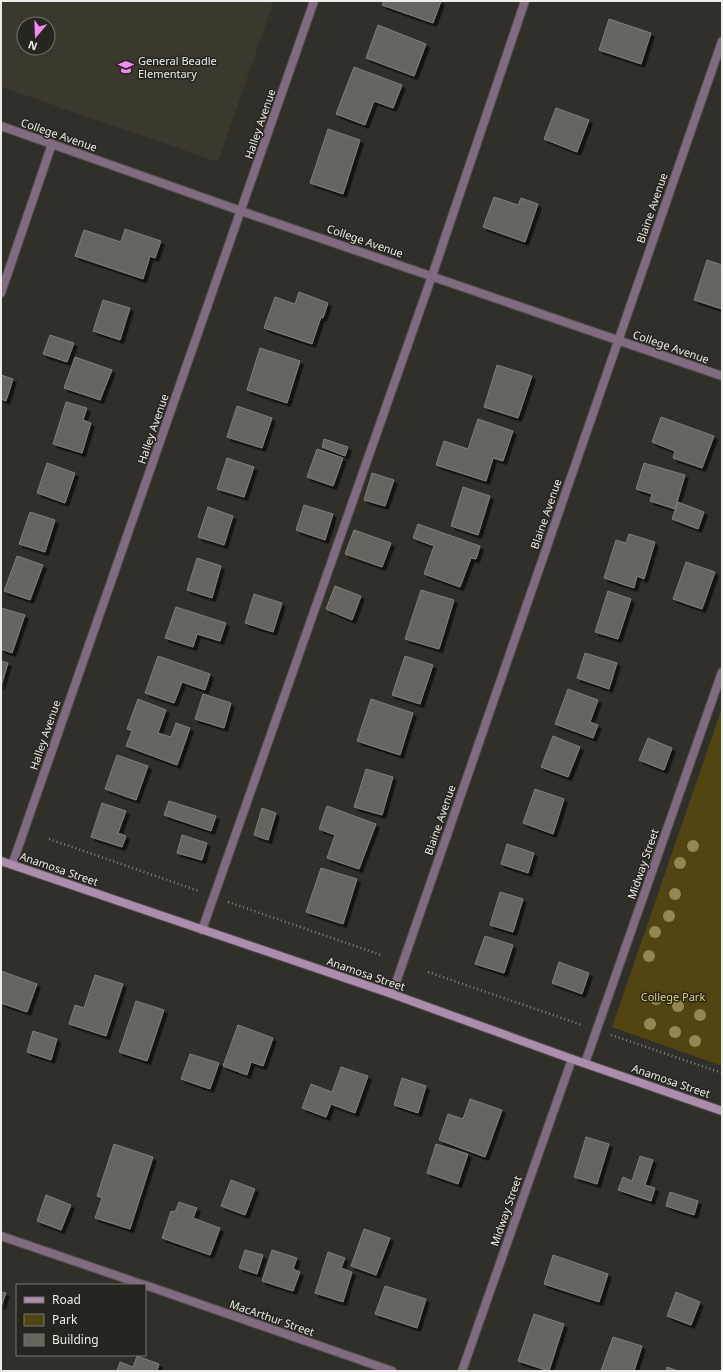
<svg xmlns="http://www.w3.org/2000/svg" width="723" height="1372" font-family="'Noto Sans',sans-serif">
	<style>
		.built { fill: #3b382d; fill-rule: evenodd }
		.green { fill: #514612 }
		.building { fill: #66655e; stroke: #817f79; filter: url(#shadow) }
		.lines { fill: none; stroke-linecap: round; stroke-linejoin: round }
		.lane-casing { stroke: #4e4d48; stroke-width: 10 }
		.street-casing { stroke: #4e4d48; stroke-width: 10 }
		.secondary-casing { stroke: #4e4d48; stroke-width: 10 }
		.path { stroke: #858480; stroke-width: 2.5; stroke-dasharray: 1 3; stroke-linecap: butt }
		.lane { stroke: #806b80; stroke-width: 8 }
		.street { stroke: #806b80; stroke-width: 8 }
		.secondary { stroke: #ad8dad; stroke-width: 8 }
		.tree { fill: #948750 }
		.labels { text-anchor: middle; stroke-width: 3; stroke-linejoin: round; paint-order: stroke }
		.poi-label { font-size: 11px; fill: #ecece8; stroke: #272520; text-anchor: start }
		.street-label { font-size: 11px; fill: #ecece8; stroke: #272520 }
		.park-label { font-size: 11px; fill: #e5cf70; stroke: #272520 }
	</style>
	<defs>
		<filter id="shadow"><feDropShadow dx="3.5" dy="3.5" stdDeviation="0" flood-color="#0009"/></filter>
	</defs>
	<rect width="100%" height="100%" fill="#302f2a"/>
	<path class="built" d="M1,1h273l-56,161 -217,-75zM24,24h24v24h-24z"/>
	<path class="green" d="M722,708v358l-110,-39z"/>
	<path class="building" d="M384,1h57l-8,22 -51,-18z
		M609,19l42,14 -10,31 -42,-14z
		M378,25l48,19 -12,32 -48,-18z
		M354,67l48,18 -9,23 -19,-7 -9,24 -29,-11z
		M556,108l33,12 -12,32 -33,-13z
		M328,129l32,11 -17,54 -33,-11z
		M494,197l24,8 3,-7 17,6 -13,38 -42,-15z
		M125,229l36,12 -6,17 -5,-2 -7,23 -68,-23 9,-26 37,12z
		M707,260l15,5v44l-28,-9z
		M299,292l29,11 -5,15 -2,-1 -9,27 -48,-16 11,-31 20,7z
		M103,300l27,8 -10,32 -27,-9z
		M50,335l24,8 -7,19 -24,-8z
		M260,348l40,13 -13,42 -40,-13z
		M75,357l37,13 -12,30 -36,-12z
		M497,365l35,11 -14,42 -34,-11z
		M1,375l12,4 -7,22 -5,-2z
		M66,402l21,6 -4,12 8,3 -9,30 -29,-9z
		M237,406l35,12 -10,30 -35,-11z
		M661,417l53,19 -12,32 -29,-10 2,-7 -23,-9z
		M478,419l35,12 -10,30 -10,-3 -7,23 -50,-16 8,-24 24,8z
		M324,439l24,8 -3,9 -23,-9z
		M317,449l26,9 -10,28 -26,-9z
		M227,458l27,9 -10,30 -27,-8z
		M47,463l28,10 -10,30 -28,-10z
		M644,463l41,12 -10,34 -25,-8 2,-7 -16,-5z
		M372,473l22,7 -9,26 -21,-6z
		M463,487l27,9 -12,39 -27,-9z
		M678,502l26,10 -6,17 -26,-10z
		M304,505l29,9 -8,26 -29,-10z
		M208,507l25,9 -9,29 -26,-8z
		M30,512l25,8 -10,32 -26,-8z
		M418,524l62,22 -4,13 -5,-1 -11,29 -36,-13 10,-28 -21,-8z
		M354,530l37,13 -9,24 -37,-13z
		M629,534l26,8 -11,37 -7,-3 -3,12 -30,-10 12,-38 10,3z
		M17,556l26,9 -13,35 -26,-9z
		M197,558l24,8 -9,32 -25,-8z
		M686,562l29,10 -13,37 -29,-10z
		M335,586l26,10 -9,24 -26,-11z
		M421,590l33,10 -15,49 -34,-10z
		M608,591l23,8 -13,40 -23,-7z
		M254,594l28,9 -9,29 -28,-9z
		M176,607l50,16 -6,18 -23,-7 -4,13 -28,-9z
		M1,608l24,7 -13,38 -11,-4z
		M585,653l32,10 -8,26 -32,-11z
		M158,656l52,18 -5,16 -23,-8 -8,21 -29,-10z
		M405,656l28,9 -13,39 -28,-9z
		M1,661l7,2 -7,23z
		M568,689l30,11 -8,22 8,3 -5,13 -38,-14z
		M203,694l28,9 -7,25 -29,-9z
		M138,699l28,11 -8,23 13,4 5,-14 14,5 -13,37 -51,-19 6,-15 -5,-2z
		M371,699l42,14 -13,42 -43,-14z
		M553,736l27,11 -12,30 -27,-10z
		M648,738l24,10 -8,22 -25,-10z
		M117,755l31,11 -12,34 -31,-11z
		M366,769l27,8 -11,38 -28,-8z
		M535,789l29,10 -11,35 -30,-11z
		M169,801l47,15 -5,15 -47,-16z
		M102,803l24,8 -8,22 8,3 -4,11 -31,-10z
		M327,806l49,18 -17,45 -32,-11 8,-23 -16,-6z
		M262,808l14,5 -8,27 -14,-5z
		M182,835l25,8 -5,17 -25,-7z
		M507,844l27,9 -6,20 -27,-9z
		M321,868l36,11 -14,45 -37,-12z
		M500,892l23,7 -10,33 -23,-7z
		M485,936l28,9 -9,28 -29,-9z
		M559,962l30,11 -7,21 -30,-11z
		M1,971l36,13 -10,28 -26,-9z
		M95,975l28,9 -17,52 -37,-12 6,-19 9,3z
		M136,1001l28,9 -17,51 -28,-9z
		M238,1025l35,13 -10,28 -12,-4 -4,13 -24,-9z
		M33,1031l24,8 -6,21 -24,-8z
		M190,1054l29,9 -9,26 -29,-10z
		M341,1067l27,9 -13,37 -24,-9 -5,13 -24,-9 9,-24 21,8z
		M402,1078l24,8 -8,27 -24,-8z
		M470,1099l32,11 -17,47 -46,-17 9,-26 15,5z
		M586,1137l23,7 -12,40 -23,-7z
		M114,1144l39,13 -23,72 -35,-11 7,-20 -5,-2z
		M436,1144l32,10 -10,30 -31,-11z
		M640,1156l13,4 -8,25 10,3 -4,13 -33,-11 5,-13 9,4z
		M231,1180l24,9 -10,26 -24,-9z
		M670,1192l28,9 -4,14 -28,-9z
		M46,1195l25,10 -10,25 -24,-9z
		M179,1202l18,6 -4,10 27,10 -10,27 -48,-17 9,-27 4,1z
		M364,1229l26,9 -14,37 -25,-9z
		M245,1250l18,5 -6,19 -18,-6z
		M272,1250l25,8 -4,11 7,3 -7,19 -31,-10z
		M328,1252l17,6 -4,10 11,4 -9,30 -28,-9z
		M553,1255l55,19 -9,28 -55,-18z
		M385,1286l41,13 -9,29 -42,-14z
		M1,1292l5,1 -5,14z
		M676,1292l24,10 -9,23 -24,-9z
		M534,1314l30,10 -15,47 -31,-10z
		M613,1337l29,9 -8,25h-33z
		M137,1356l22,8 -2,7h-40l3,-9 13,5z
		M667,1367l11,4h-12z"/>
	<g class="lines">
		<defs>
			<path id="lane" d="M1,293l51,-149
				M202,930l230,-654 93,-275"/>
			<path id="street" d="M1,126l240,85 481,165
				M12,865l302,-864
				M392,994l330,-953
				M585,1063l137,-391
				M1,1236l143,49
				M145,1285l247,86
				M462,1371l110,-312"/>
			<path id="secondary" d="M1,861l391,133 180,65 150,52"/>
		</defs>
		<use href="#lane" class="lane-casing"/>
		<use href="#street" class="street-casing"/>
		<use href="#secondary" class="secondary-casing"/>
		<path class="path" d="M49,839l150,52
			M228,902l153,53
			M428,972l154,53
			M611,1035l111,38"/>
		<use href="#lane" class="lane"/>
		<use href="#street" class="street"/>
		<use href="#secondary" class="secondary"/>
	</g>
	<g class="tree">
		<circle cx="693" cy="846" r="6"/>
		<circle cx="680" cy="863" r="6"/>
		<circle cx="675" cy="894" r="6"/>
		<circle cx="669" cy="916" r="6"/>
		<circle cx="655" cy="932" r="6"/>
		<circle cx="649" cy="956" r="6"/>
		<circle cx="656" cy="999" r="6"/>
		<circle cx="678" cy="1006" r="6"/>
		<circle cx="700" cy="1015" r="6"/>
		<circle cx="650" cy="1024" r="6"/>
		<circle cx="675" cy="1032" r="6"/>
		<circle cx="695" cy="1041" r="6"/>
	</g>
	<defs>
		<symbol id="school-bare" viewBox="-9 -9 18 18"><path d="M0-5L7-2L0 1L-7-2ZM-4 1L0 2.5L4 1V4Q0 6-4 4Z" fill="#f18af4" stroke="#272520" stroke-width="2.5" paint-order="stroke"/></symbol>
	</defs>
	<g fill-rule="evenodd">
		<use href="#school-bare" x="115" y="56" width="22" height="22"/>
	</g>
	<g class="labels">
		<g class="poi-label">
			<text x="138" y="65">General Beadle<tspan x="138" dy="13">Elementary</tspan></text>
		</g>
		<g class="street-label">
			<text transform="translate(260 124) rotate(-71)" y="4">Halley Avenue</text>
			<text transform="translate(59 135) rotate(19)" y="4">College Avenue</text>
			<text transform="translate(652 208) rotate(-71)" y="4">Blaine Avenue</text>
			<text transform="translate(365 241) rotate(19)" y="4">College Avenue</text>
			<text transform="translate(671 347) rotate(19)" y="4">College Avenue</text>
			<text transform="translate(153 429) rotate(-71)" y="4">Halley Avenue</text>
			<text transform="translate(546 514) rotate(-71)" y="4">Blaine Avenue</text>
			<text transform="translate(45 735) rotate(-71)" y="4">Halley Avenue</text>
			<text transform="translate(440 820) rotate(-71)" y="4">Blaine Avenue</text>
			<text transform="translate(643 864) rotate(-71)" y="4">Midway Street</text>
			<text transform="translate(59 869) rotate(19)" y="4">Anamosa Street</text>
			<text transform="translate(366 974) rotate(19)" y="4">Anamosa Street</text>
			<text transform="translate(671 1081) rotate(19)" y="4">Anamosa Street</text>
			<text transform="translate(506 1211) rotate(-71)" y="4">Midway Street</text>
			<text transform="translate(272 1318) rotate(19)" y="4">MacArthur Street</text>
		</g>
		<g class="park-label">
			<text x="673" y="1001">College Park</text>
		</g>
	</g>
	<rect width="723" height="1372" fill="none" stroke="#ecece8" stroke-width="4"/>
	<rect x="16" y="1284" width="130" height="72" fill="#272520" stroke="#767570"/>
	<rect x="24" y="1297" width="20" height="6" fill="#ad8dad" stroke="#767570"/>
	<text x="52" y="1304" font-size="12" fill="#ecece8">Road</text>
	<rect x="24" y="1314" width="20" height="12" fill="#514612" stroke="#767570"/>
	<text x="52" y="1324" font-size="12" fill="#ecece8">Park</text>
	<rect x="24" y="1334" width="20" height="12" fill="#66655e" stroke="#767570"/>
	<text x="52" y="1344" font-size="12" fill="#ecece8">Building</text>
	<g transform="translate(36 36) rotate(199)"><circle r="19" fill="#272520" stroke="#767570"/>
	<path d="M0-3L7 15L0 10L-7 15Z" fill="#f18af4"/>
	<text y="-6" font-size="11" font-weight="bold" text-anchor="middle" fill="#ecece8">N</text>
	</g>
</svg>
